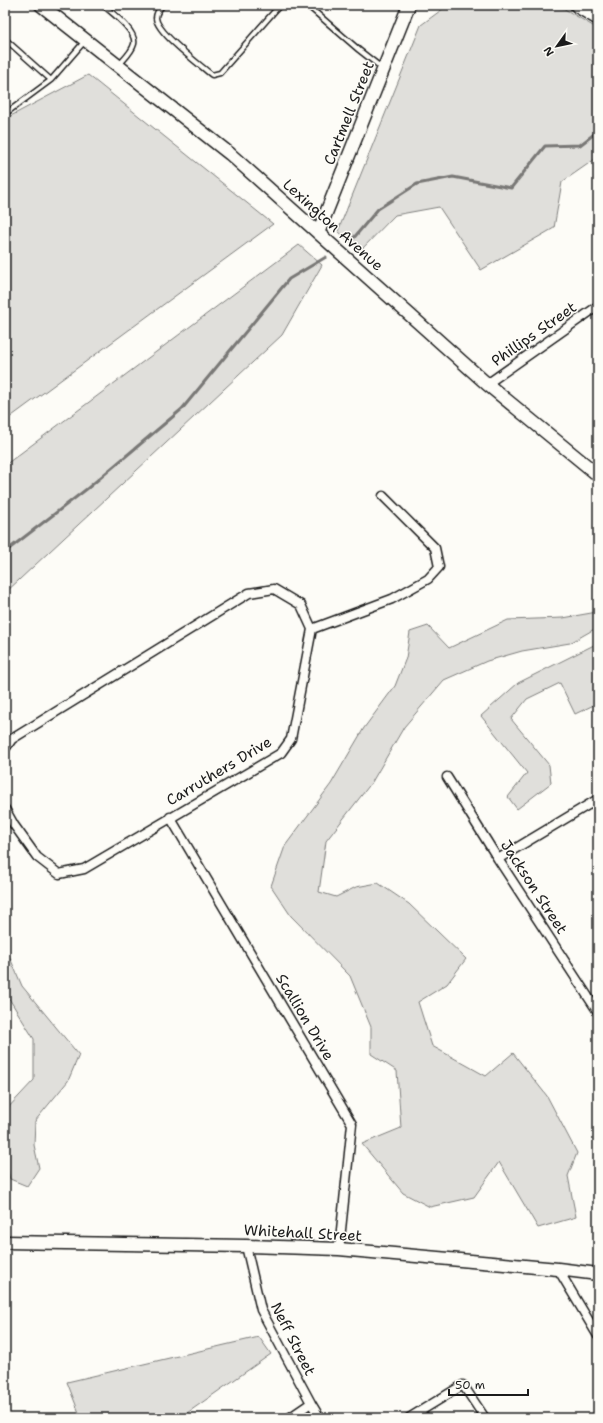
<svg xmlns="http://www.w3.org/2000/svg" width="603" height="1423" font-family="'Shantell Sans',sans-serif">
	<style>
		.green { fill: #e0dfdb; stroke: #7e7e7c }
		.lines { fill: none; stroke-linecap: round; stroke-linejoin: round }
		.stream { stroke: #797876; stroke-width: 3 }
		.lane-casing { stroke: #1c1c1c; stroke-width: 7 }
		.street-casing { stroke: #1c1c1c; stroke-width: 11 }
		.secondary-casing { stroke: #1c1c1c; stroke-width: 15 }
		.highway-casing { stroke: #1c1c1c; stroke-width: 18 }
		.lane { stroke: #fdfcf7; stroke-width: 4 }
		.street { stroke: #fdfcf7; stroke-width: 8 }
		.secondary { stroke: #fdfcf7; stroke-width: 12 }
		.highway { stroke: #fdfcf7; stroke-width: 15 }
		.labels { text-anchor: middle; stroke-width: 3; stroke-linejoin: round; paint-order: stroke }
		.street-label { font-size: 15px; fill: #1c1c1c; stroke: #fdfcf7 }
	</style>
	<rect width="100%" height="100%" fill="#fdfcf7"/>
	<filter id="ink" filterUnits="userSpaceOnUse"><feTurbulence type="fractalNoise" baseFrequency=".025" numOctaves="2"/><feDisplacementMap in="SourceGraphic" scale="8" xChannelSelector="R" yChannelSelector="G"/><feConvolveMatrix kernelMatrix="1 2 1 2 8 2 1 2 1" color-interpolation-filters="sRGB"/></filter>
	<g filter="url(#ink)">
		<path class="green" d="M448,5h110l40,24v128l-36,25 -8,46 -73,42 -42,-63 -44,8 -35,36 -22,-20 83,-206z
			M88,75l185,149 -268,197v-302z
			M299,245l23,20 -40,70 -277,258v-128z
			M597,612l1,15 -28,16 -48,8 -35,10 -43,19 -40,47 -32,55 -46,59 -7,51 17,5 20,-10 22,-4 31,21 57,55 -19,25 -29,18 14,44 54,30 27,-23 34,43 30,57 -9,23 8,41 -38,11 -39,-66 -25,35 -44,10 -27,-14 -41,-49 39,-16 -4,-57 -26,-17v-27l-21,-51 -59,-60 -20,-30 14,-40 46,-62 33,-56 31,-42 11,-28 4,-26 18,-6 21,22 59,-28 55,-2z
			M598,643v60l-23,11 -15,-31 -33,16 -16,20 38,46 2,18 -34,26 -9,-12 19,-24 -46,-57 37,-33z
			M5,946l17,40 57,69 -11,26 -33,40 -1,24 5,23 -12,18 -17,-7 -5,-19v-49l29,-31v-41l-29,-47z
			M259,1337l12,17 -91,64h-99l-14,-36z"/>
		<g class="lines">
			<path class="stream" d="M352,240l26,-31 39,-25 36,-7 58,11 34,-42 35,-1 18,-14
				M5,552l83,-64 94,-79 107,-130 37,-22"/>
			<defs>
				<path id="lane" d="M103,5c9,8 34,26 31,39 -2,8 -10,15 -15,21
					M163,5c-4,4 -7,8 -7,13 1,15 44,47 56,57l8,-2 60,-68
					M307,5l52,45 23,18
					M5,39l46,41
					M5,114l46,-34 33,-38"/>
				<path id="street" d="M487,384l111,-78
					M312,629l80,-30 36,-20 11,-12 -4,-19 -52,-52
					M5,749l7,-10 237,-146 25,-4 27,16 11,24 -21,110 -10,14 -197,116 -25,5 -22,-17 -23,-32 -9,-16
					M447,777l51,82 100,153
					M170,817l182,307 -13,125
					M498,859l100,-60
					M246,1246l15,64 50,93 9,15
					M558,1269l40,67
					M289,1418l22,-15
					M409,1418l54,-33 22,33"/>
				<path id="secondary" d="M41,5l189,149 257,230 111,91
					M318,233l91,-228
					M5,1242l241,4 93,3 219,20 40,5"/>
				<path id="highway" d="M578,5l20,12"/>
			</defs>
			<use href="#lane" class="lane-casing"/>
			<use href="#street" class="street-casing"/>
			<use href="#secondary" class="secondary-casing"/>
			<use href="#highway" class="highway-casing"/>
			<use href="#lane" class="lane"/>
			<use href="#street" class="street"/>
			<use href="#secondary" class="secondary"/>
			<use href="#highway" class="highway"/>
		</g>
	</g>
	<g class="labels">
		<g class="street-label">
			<text transform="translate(349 113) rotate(-68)" y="5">Cartmell Street</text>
			<text transform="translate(333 225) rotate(42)" y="5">Lexington Avenue</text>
			<text transform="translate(534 334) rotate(-35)" y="5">Phillips Street</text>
			<text transform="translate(219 771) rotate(-31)" y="5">Carruthers Drive</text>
			<text transform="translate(534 887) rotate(57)" y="5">Jackson Street</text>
			<text transform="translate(305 1017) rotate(59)" y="5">Scallion Drive</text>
			<text transform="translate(303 1233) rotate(3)" y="5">Whitehall Street</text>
			<text transform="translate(293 1339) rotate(63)" y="5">Neff Street</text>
		</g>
	</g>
	<rect width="603" height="1423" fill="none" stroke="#fdfcf7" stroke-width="20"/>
	<rect x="10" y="10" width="583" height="1403" fill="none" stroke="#1c1c1c" stroke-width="1.5" filter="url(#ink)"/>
	<g transform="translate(557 46) rotate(237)" stroke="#fdfcf7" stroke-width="3" paint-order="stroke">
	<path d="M0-3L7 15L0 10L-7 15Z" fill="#1c1c1c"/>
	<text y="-6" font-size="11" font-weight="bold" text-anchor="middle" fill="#1c1c1c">N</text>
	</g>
	<path d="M449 1389v6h79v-6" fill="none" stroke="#1c1c1c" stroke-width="2"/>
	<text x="455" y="1389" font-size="12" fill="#1c1c1c" stroke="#fdfcf7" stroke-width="3" paint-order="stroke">50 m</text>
</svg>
